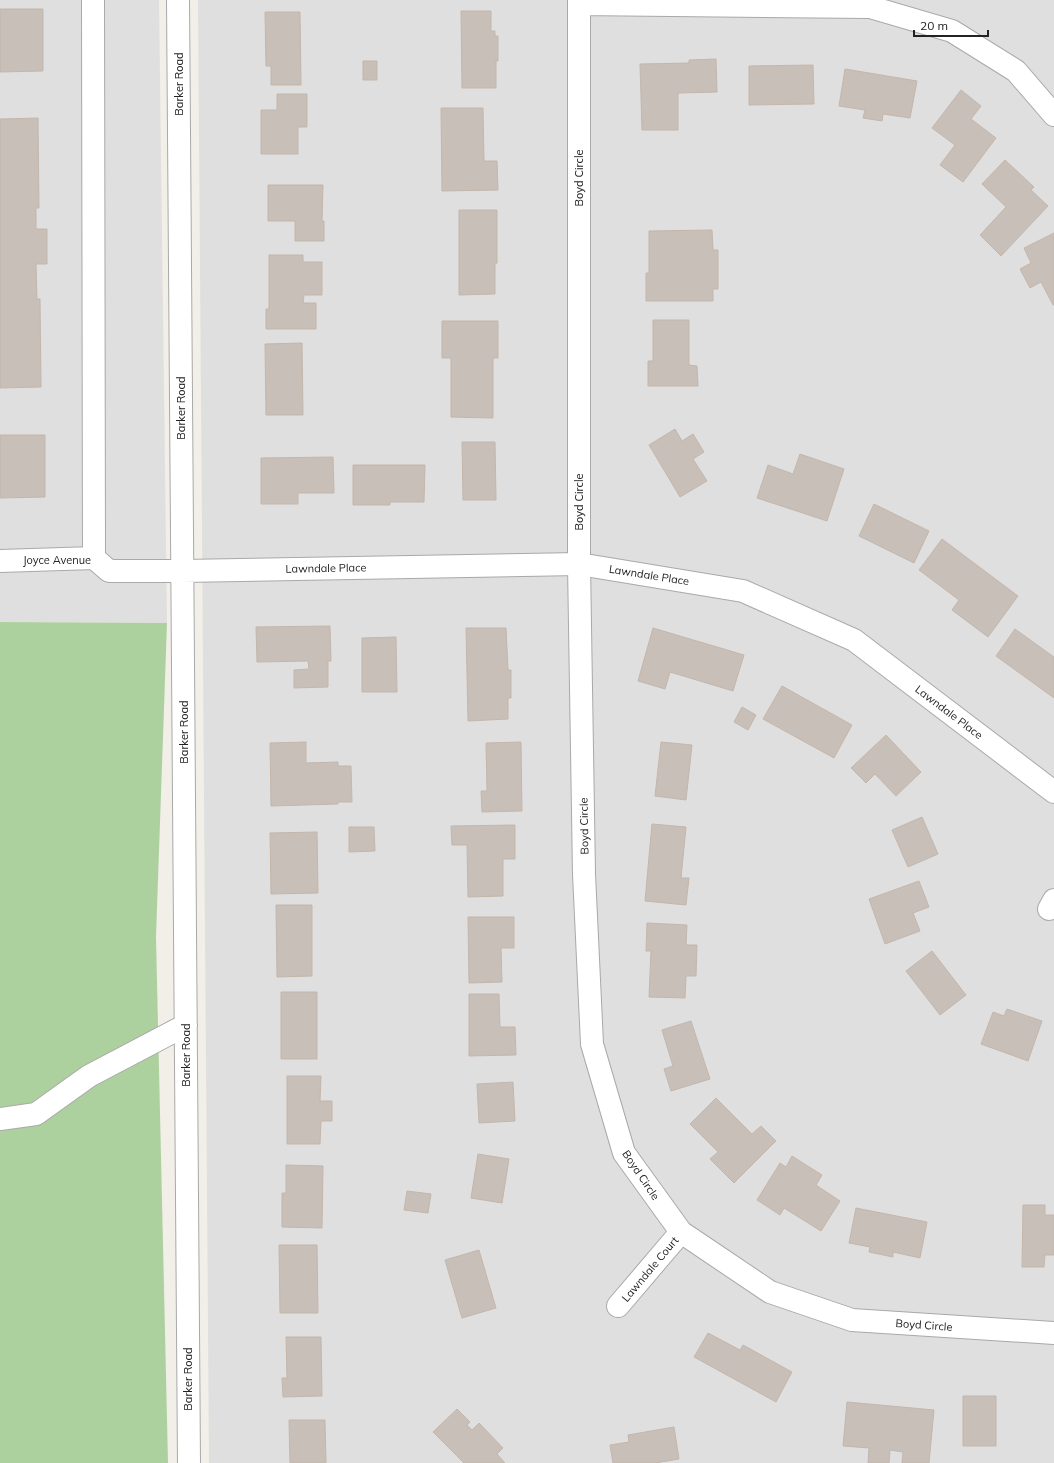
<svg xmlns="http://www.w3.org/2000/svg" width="1054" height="1463" font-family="Mulish,sans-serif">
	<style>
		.residential { fill: #e0dfdf }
		.forest { fill: #add19e }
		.building { fill: #c7bfb8; stroke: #c4b6ab }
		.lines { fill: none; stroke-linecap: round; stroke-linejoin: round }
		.minor-casing { stroke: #a9a9a9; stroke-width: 24 }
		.minor { stroke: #fff; stroke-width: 22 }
		.labels { text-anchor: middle; stroke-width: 3; stroke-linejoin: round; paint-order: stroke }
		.street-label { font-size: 11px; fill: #222; stroke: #fff }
	</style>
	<rect width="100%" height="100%" fill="#f2efe9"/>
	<path class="residential" d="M0,0h159l8,623 -167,-1z
		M198,0h856v1463h-845z"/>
	<path class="forest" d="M0,622l167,1 -11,314 12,526h-168z"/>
	<path class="building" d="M0,9h43v62l-43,1z
		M461,11h30v20h4v5h3v25h-2v27h-34z
		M265,12h35l1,73h-30v-19h-5z
		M716,59l1,33 -39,1v37h-36l-2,-66 49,-1v-3z
		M363,61h14v19h-14z
		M813,65l1,39 -65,1v-39z
		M845,69l72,12 -7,37 -27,-4 -1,7 -19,-3 2,-8 -26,-4z
		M961,90l20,16 -10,13 25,19 -33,44 -23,-17 15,-20 -23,-17z
		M277,94h30v33h-9v27h-37v-44h16z
		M441,108h42l1,53h13l1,29 -56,1z
		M38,118l1,90h-3v21h11v35h-11l1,35h3l1,88 -41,1v-269z
		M1005,160l29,27 -3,3 17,16 -47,50 -21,-21 26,-28 -24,-23z
		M268,185h55l-1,36h2v20h-29v-20h-27z
		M459,210h38v53l-2,1v30l-36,1z
		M712,230l1,20h5v39h-5v12h-67v-28h3v-42z
		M1054,233v72h-1l-12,-23 -11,6 -10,-19 11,-6 -7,-15z
		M269,255h34v7h19v33h-18l-1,8h13v26h-50v-20h3z
		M653,320h36v45l8,1 1,20h-50v-25h5z
		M442,321h56v37h-5v60l-42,-1v-59h-9z
		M302,343l1,72h-37l-1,-71z
		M675,429l7,12 11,-7 11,18 -11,7 14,22 -27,16 -31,-52z
		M0,435h45v62l-45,1z
		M462,442h33l1,58h-33z
		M800,454l44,15 -17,52 -70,-23 11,-33 25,9z
		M333,457l1,36h-36v11h-37v-46z
		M353,465h72l-1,37h-34v3h-37z
		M874,504l55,27 -15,32 -55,-27z
		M942,539l76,57 -30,41 -36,-27 7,-10 -40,-30z
		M330,626l1,35h-3v26l-34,1v-18l15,-1 -1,-8 -51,1 -1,-35z
		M466,628h40l2,42h3v28h-3v21l-40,2z
		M653,628l91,27 -11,36 -63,-19 -5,17 -27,-8z
		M1015,629l39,28v41l-58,-42z
		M396,637l1,55h-35v-54z
		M782,686l70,39 -18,33 -71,-39z
		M742,707l14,8 -8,15 -14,-8z
		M886,735l35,37 -25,24 -21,-22 -9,9 -15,-15z
		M306,742v21l32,-1v4h13l1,36h-14v2l-67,2 -1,-63z
		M521,742l1,69 -40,1 -1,-21h6l-1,-48z
		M661,742l31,3 -6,55 -31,-4z
		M922,817l16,37 -30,13 -16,-37z
		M652,824l34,3 -5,51h8l-3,27 -41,-4z
		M515,825v34h-12v37l-35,1 -1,-52h-15l-1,-19z
		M349,827h25l1,24 -26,1z
		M317,832l1,61 -47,1 -1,-61z
		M919,881l10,26 -16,6 7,18 -35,13 -16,-45z
		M276,905h36v71l-35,1z
		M468,917h46v31h-13l1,34 -33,1z
		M647,923l40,2 -1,20h11l-1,31h-10l-1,22 -36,-1 2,-46h-5z
		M932,951l34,44 -26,20 -34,-44z
		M281,992h36v67h-36z
		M469,994h30l1,33h15l1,28 -47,1z
		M1007,1009l35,12 -14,40 -47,-17 12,-32 11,4z
		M691,1021l19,58 -39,12 -7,-22 9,-3 -11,-36z
		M287,1076h34l-1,25h12v20h-11l-1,23h-33z
		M513,1082l2,39 -36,2 -2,-39z
		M716,1098l36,36 9,-8 15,15 -42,42 -24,-24 8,-7 -28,-28z
		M478,1154l31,5 -7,44 -31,-5z
		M792,1156l30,19 -6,10 24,16 -19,30 -37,-23 -4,7 -23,-15 23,-37 6,4z
		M286,1165l37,1 -1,62 -40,-1v-34h4z
		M407,1191l24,3 -3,19 -24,-3z
		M1023,1205h22v10h9v40h-9l-1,12h-22z
		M856,1208l71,14 -7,36 -27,-6v5l-24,-5 1,-5 -21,-4z
		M279,1245h38l1,68h-38z
		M479,1250l17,58 -34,10 -17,-58z
		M708,1333l32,17 3,-5 49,27 -16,30 -82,-45z
		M286,1337h35l1,59 -39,1 -1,-19h5z
		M963,1396h33v50h-33z
		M847,1402l87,8 -5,53h-27l1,-11 -13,-2 -1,13h-21l1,-15 -26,-2z
		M457,1409l13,13 -3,3 5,5 7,-7 24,25 -6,6 8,9h-41l-31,-31z
		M289,1420h36l1,43h-36z
		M674,1427l5,32 -24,4h-42l-3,-18 19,-3 -1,-7z"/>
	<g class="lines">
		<defs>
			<path id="minor" d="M93,0l1,558
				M178,0l11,1463
				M579,0v564l5,310 8,170 32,109 57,79 89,60 82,28 202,13
				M579,4l291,3 82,24 64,40 38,44
				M0,561l94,-3 15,13h73l397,-7 164,27 111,49 200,152
				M1049,909l5,-9
				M0,1119l36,-5 53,-38 97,-51
				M618,1306l63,-74"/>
		</defs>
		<use href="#minor" class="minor-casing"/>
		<use href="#minor" class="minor"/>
	</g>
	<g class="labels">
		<g class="street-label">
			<text transform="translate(179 84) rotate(-90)" y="4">Barker Road</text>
			<text transform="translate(579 178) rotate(-90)" y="4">Boyd Circle</text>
			<text transform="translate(181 408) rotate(-90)" y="4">Barker Road</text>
			<text transform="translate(579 502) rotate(-90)" y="4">Boyd Circle</text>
			<text x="57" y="564">Joyce Avenue</text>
			<text transform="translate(326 568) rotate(-1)" y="4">Lawndale Place</text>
			<text transform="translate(649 575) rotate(9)" y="4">Lawndale Place</text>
			<text transform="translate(949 712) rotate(37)" y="4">Lawndale Place</text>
			<text transform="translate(184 732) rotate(-90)" y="4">Barker Road</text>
			<text transform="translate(584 826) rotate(-91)" y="4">Boyd Circle</text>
			<text transform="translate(186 1055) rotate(-90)" y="4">Barker Road</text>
			<text transform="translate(641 1175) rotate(56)" y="4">Boyd Circle</text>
			<text transform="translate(650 1269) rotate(-50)" y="4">Lawndale Court</text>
			<text transform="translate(924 1325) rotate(4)" y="4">Boyd Circle</text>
			<text transform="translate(188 1379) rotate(-90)" y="4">Barker Road</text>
		</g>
	</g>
	<path d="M914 30v6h74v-6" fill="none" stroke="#222222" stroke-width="2"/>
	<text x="920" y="30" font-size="12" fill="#222222" stroke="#ffffff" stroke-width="3" paint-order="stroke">20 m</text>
</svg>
